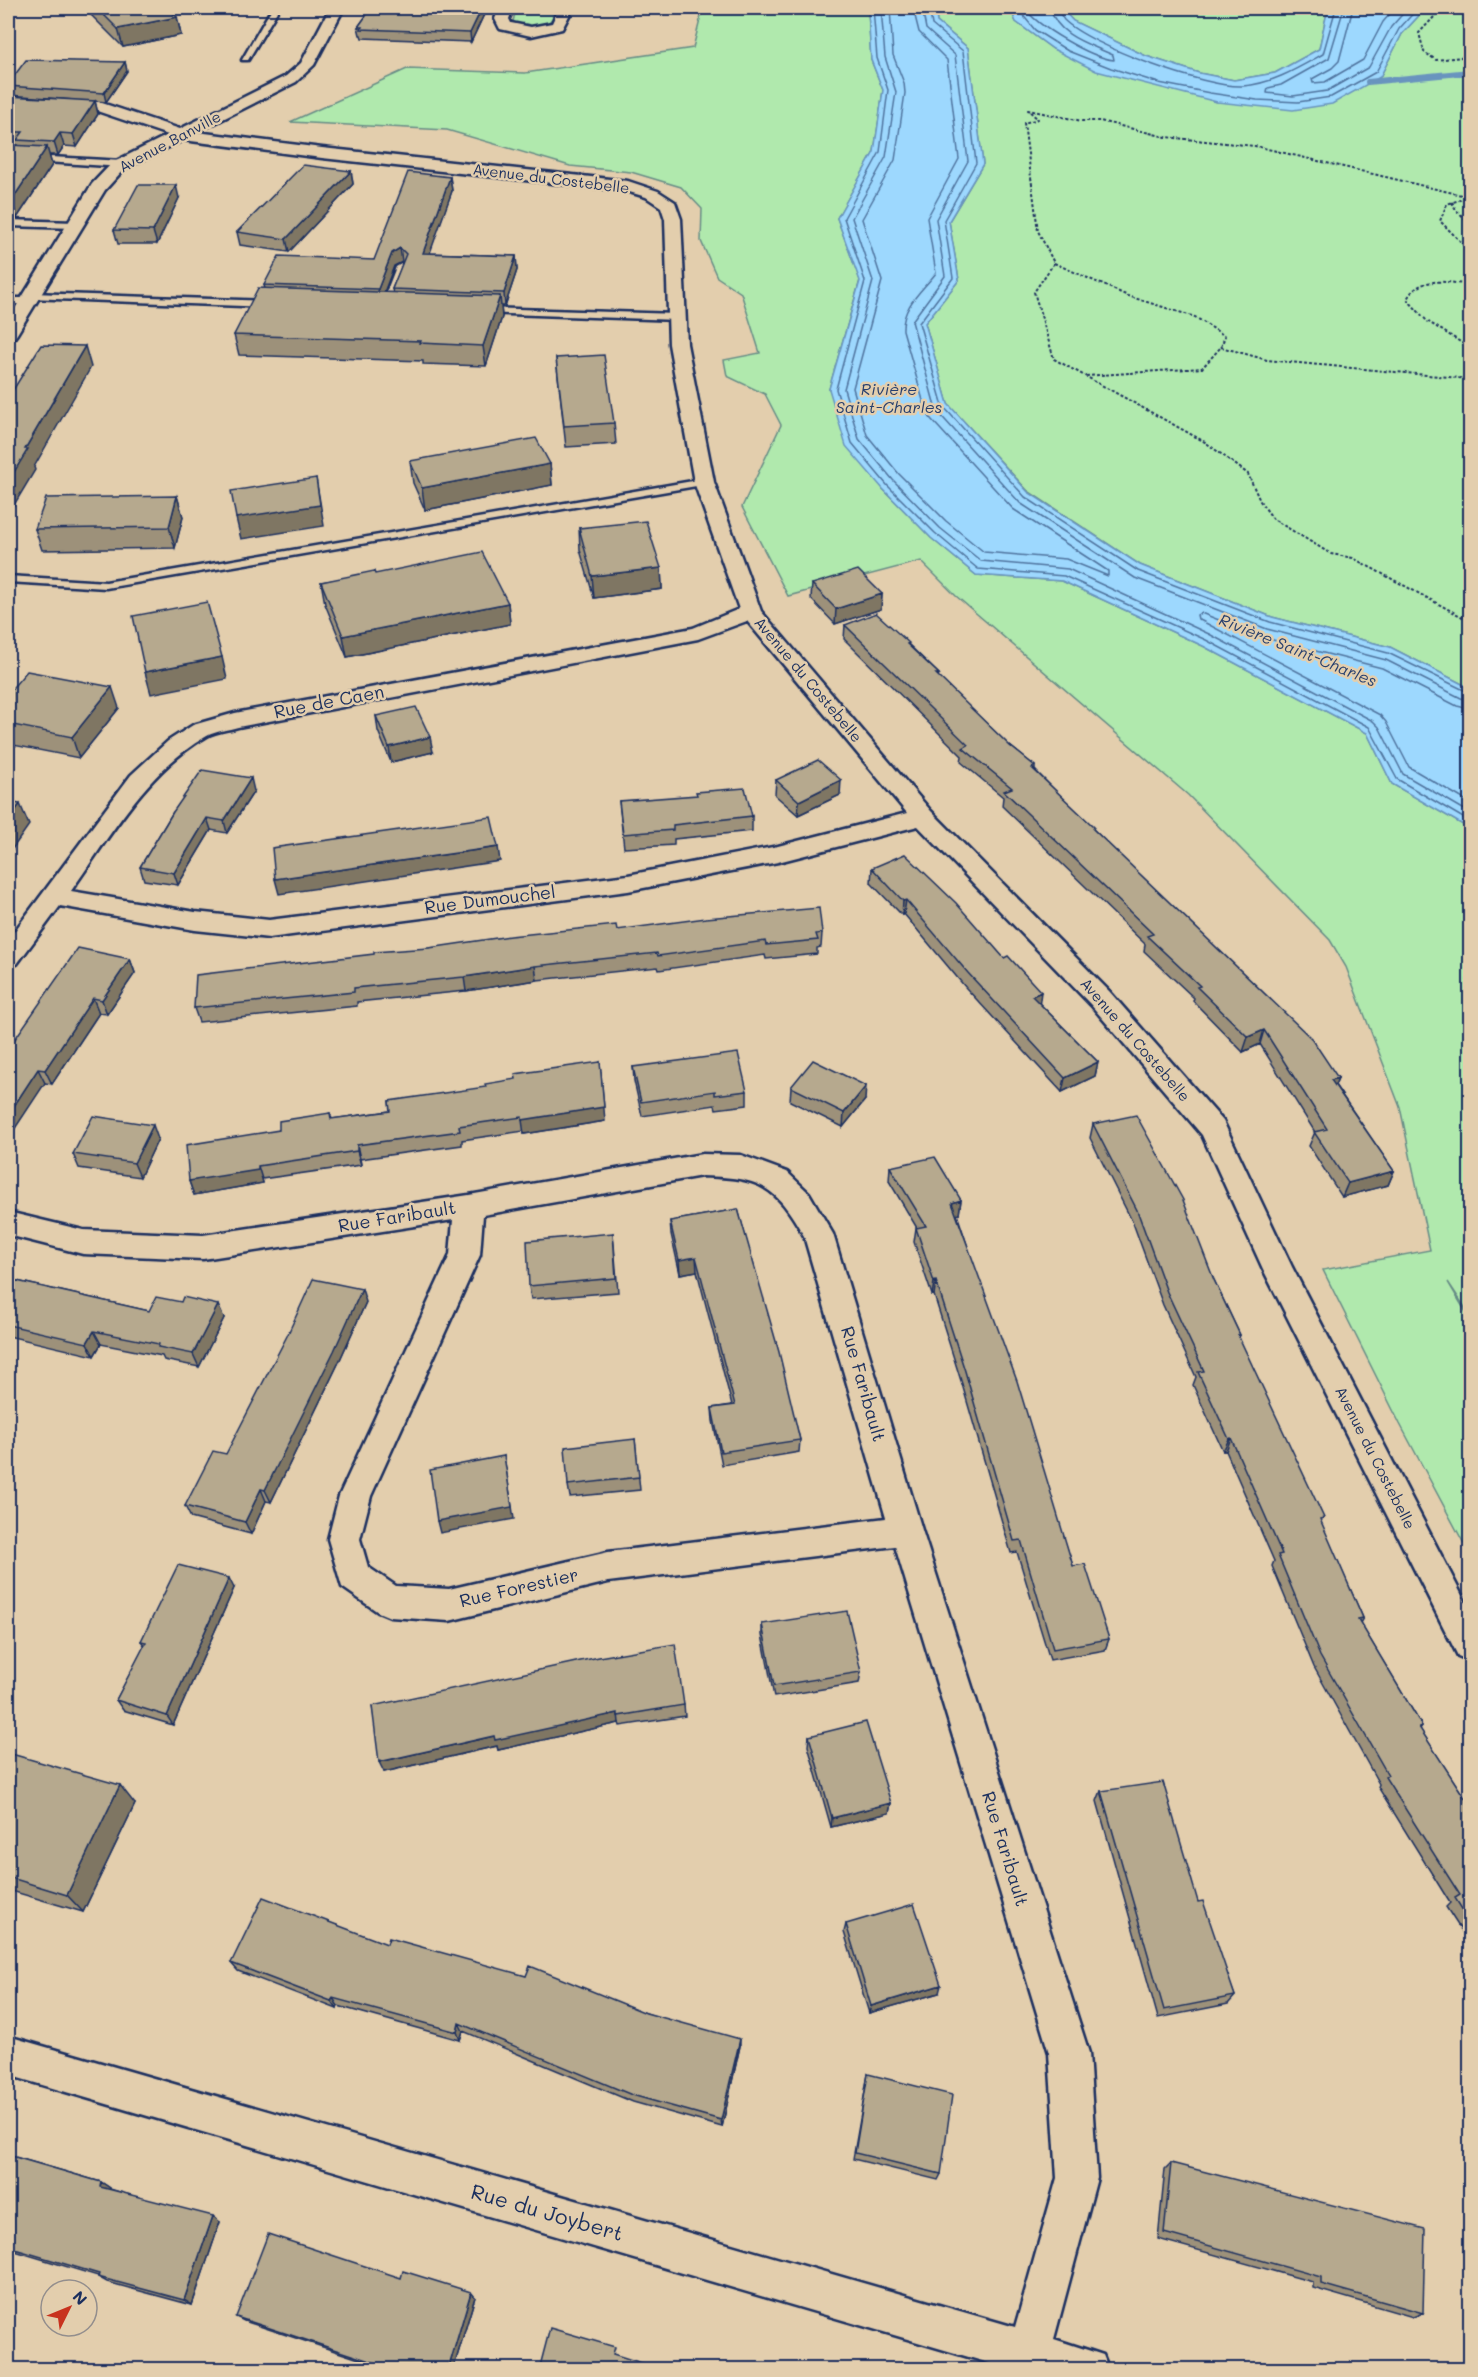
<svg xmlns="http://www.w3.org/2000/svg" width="1478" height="2377" font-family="Mali,sans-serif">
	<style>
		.green { fill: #b0e9ad; stroke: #668c86; stroke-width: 1.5 }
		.water { fill: #9dd8fe; stroke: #6994be; stroke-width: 1.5 }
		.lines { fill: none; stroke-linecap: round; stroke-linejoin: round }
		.shore { stroke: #4f739e; stroke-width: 1.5 }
		.stream { stroke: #6994be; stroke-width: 6 }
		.lane-casing { stroke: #1b2f5e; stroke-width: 5 }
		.street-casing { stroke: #1b2f5e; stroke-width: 5 }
		.path { stroke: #1b2f5e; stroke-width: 2; stroke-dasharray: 3 2; stroke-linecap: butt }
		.lane { fill: #e3cead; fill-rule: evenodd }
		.street { fill: #e3cead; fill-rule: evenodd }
		.wall { fill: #9d917a; stroke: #1b2f5e; stroke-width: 1.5; fill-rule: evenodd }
		.shaded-wall { fill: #7f7663; stroke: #1b2f5e; stroke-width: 1.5 }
		.building { fill: #b6a98e; stroke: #1b2f5e; stroke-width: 1.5 }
		.labels { text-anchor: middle; stroke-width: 5; stroke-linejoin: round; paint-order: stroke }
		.far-street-label { font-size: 15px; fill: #1b2f5e; stroke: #e3cead }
		.far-water-label { font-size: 16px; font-style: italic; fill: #28406e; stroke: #e3cead }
		.street-label { font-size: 18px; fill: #1b2f5e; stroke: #e3cead }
		.near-street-label { font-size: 21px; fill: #1b2f5e; stroke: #e3cead }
	</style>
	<rect width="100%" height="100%" fill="#e3cead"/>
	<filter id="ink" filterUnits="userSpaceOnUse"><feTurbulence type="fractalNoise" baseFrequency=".0167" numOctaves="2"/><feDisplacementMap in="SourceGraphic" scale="12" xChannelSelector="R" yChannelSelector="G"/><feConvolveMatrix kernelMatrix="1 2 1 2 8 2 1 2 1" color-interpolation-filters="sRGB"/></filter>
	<g filter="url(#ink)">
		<path class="green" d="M516,8h39c-1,4 -2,10 -5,13 -8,10 -28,7 -37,1z
			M703,8h163l2,2 3,50 12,30 -9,62 -37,66 23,62 -31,109 54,100 48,49 45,37 86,6 141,65 164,87 25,51 78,45v128l-6,55 6,14v289l-22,-33 22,37v236l-70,-131 -77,-154 107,-20 -30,-143 -54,-140 -16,-27 -142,-145 -232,-199 -35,-35 -133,35 -46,-89 39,-82 -16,-31 -38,-18 -3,-16 36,-7 -19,-60 -24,-16 -16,-36 1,-32 -21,-22 -50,-15 -61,-6 -123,-36 -157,-8 117,-53 118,4 168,-25z
			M935,8h75l6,14 37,27 164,53 151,-20 12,-5 22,-43 24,-26h44v680l-80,-41 -118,-30 -132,-52 -112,-74 -80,-87 -23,-81 34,-43 -10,-59 34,-57 -15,-116 -31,-26z
			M1061,8h270l-5,9 -7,32 -44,24 -41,7 -35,-7 -53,-17 -73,-35z"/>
		<path class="water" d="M866,8h69l2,14 31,26 15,116 -34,57 10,59 -34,43 23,81 80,88 112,73 132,52 118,30 80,41v141l-78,-45 -25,-51 -164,-87 -141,-65 -86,-6 -45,-37 -48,-49 -37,-43 -17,-57 31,-108 -23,-63 37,-66 9,-62 -12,-30 -3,-50z
			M1010,8h51l12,13 73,35 53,17 35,7 41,-7 44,-24 7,-32 5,-9h95l-24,26 -22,43 -48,27 -39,6 -76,-8 -121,-31 -43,-22 -37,-27z"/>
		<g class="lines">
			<path class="shore" d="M873,8l4,50 11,32 -8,62 -36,66 21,63 -29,108 16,54 35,42 48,48 43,36 86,7 142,64 163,87 28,52 73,43
				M881,8l4,49 11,35 -10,65 -34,61 21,63 -29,108 15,50 34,41 47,48 41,33 87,8 141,65 164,87 6,6 24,47 67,39
				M890,8l3,47 11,28 1,10 -10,67 -33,59 20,62 -29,107 14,47 32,39 47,47 38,31 82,7 42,17v-5l-95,-62 -82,-90 -5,-8 -23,-81c-1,-24 19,-39 33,-57l-9,-55 32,-59 -12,-99 -28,-28 -6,-24
				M922,8l4,21 29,26 13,106 -32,58 9,57 -33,45 24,89 84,93 115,75 132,51 119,31 75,38 9,2
				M929,8l3,17 31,26 13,112 -32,57 9,58 -34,45 24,83 82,91 113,74 132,51 118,31 82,40
				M1017,8l18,22 33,21 43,17 48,15 51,10 47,7 41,2 33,-5 45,-25 23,-43 19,-21
				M1025,8c11,18 67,50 89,52l-1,-5c-24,-11 -56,-19 -63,-47
				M1057,8c2,4 4,8 7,12 26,26 142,68 179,66 29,-2 55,-18 80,-32l13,-46
				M1344,8l-15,50 -48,27 -13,3 -1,5 26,3 34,-5 42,-24 22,-40 17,-19
				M1353,8l-14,53 -7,7 -20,11 1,4 12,-1 38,-22 20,-38 12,-14
				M1470,709l-13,-3 -75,-38 -117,-30 -64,-25 -4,2 1,4 182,96 6,7 23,45 61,36"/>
			<path class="stream" d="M1368,82l102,-10"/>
			<defs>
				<path id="lane" d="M272,8h7l-31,52h-6z
					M14,155l109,6 4,3 -4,3 -108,-7 -7,1v-5z
					M8,220l67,2 4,3 -4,3 -67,-2z
					M401,264l5,3 -16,41 -8,2 -2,-2 16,-41z
					M31,293l237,8 5,3 -5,3 -240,-9v-4z
					M8,298h20l5,3 -5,3h-20z
					M481,308l196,6 5,3 -5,3 -199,-7v-4z
					M704,479l5,3 -1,2 -602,104 -98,-6v-6l98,6z"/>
				<path id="street" d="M330,8h14l-30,57 -18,17 -99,50 125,16 306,33 30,10 17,11 6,17 6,125 27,138 47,129 170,200 178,180 114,130 69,146 178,344v50l-12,-5 -195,-387 -61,-134 -111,-130 -173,-179 -140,36 -150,29 -359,47 -74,-8 -135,-24 -43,58 -9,3v-27l123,-165 37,-34 25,-16 42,-12 458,-85 46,-19 -45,-127 -25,-138 -4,-125 -4,-12 -15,-10 -20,-6 -304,-33 -139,-18 -59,29 -19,21 -88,144 -3,4 -6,1v-19l84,-136 20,-21 56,-28 -71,-24 -89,-5v-9l91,5 81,27 106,-53 15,-13zM747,621l160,192 -129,33 -150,29 -359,45 -74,-8 -124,-21c39,-55 76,-121 136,-155 9,-5 21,-6 31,-9l460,-88z
					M499,8h14l-4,11 2,4 20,4 21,-4 7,-15h14l-11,21 -31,7 -31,-7 -5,-10z
					M702,1154l39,1 46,17 22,21 24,41 89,296 167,523 8,125 -43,161 49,16 6,15h-96l-1005,-295v-39l1007,291 42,-149 -8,-125 -154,-507 -287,36 -159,39 -59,-4 -12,-5 -36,-25 -14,-48 11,-43 111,-241 3,-35 -250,39 -120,-5 -75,-19v-23l75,18 120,5 266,-40zM702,1176c58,2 73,8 102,60l82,282 -278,34 -159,37 -53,-3 -28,-19 -8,-28 11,-43 109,-241 3,-40z"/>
			</defs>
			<use href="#lane" class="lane-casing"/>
			<use href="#street" class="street-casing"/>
			<path class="path" d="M1438,8l-3,8 -16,17 5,19 12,8 34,-4
				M1466,198l-19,6 -7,17 30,30
				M1452,202l4,8 14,13
				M1054,263l-20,29 20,67 151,83 43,32 12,27 13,18 58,35 22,4 117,63
				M1470,285c-23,-3 -50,-10 -63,14l20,22 43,27
				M1221,347l46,13 203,19
				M1086,376l116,-8 19,-21 4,-11 -30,-19 -67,-21 -74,-33 -16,-32 -14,-108 14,-4 -10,-9 54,11h18l66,16 89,9 215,51"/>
			<use href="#lane" class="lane"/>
			<use href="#street" class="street"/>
		</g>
		<path class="wall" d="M84,8h83l10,9 4,18 -58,12z
			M487,8l-16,34 -109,-4 -1,-3h-1l-2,-8 8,-11 -1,-7z
			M125,62l2,9 -21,31 -11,-1 3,13 -21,33 -13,-1 -6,9h-9l3,10 -35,53h-6l4,13 -7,10v-93l11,-3h-11v-49l67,4 -66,-5 -1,-11z
			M351,171l2,13 -64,68 -49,-7 -3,-13z
			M450,177l2,14 -23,62 87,3 1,14 -12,36h-4l1,11 -16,49 -63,-2v-3l-184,-6 -5,-20 31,-46 -1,-4 110,-25zM402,262l1,1 -11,26 1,4h-9l10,-27z
			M179,198l-22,46h-39l-4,-14z
			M556,358l58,65 2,21 -50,3z
			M410,461l140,3 2,21 -127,25 -12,-27z
			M177,496l6,21 -8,31 -133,2 -7,-21z
			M579,528l82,40 1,21 -68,9 -14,-48z
			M375,574l133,29 2,21 -163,33 -22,-53 -4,-22z
			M812,584l70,10 -1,15 -46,15 -24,-25z
			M845,625l64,20 30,29 -1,3 72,69 25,20v4l303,308 -3,7 59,86 -6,14 -46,12 -33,-51 6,-14 -55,-88 -17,8 -50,-51 1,-3 -50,-47 1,-7 -143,-138 1,-9 -42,-35 1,-6 -118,-117z
			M8,693l111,15 -40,50 -71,-14z
			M376,716l57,36 -42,10 -13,-31z
			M776,780l64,15 -42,20 -23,-20z
			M254,791l-27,42 -16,-3 -33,55 -34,-5 -4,-13 33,-55z
			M619,801l133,15v15l-78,8v6l-50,3z
			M872,868l167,135 59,59 -3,14 -33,16 -96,-104 -62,-74 -2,1 -31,-32z
			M617,930l205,3 -1,14 -4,1v6l-51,5 -1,-4 -106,15 -1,-3 -121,13 -71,11 -109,11v4l-158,16 -5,-14 235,-60z
			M130,959l5,14 -28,41 -8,-1 -47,71 -7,-1 -37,-34z
			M633,1067l114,24v14l-31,4 -1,-4 -73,11 -8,-35z
			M791,1087l74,13 -22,27 -53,-26z
			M389,1101l216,20 -81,13v-3l-62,9v5l-102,14 1,6 -99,14 1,4 -69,12 -5,-14 90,-51 51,-17 2,6 58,-8z
			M1093,1124l121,156 26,55 -1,3 124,280 -3,5 62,103 -2,3 50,77v138l-24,-37 4,-4 -72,-116 1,-3 -65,-117 -42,-101 2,-5 -48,-110h-3l-30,-66 3,-8 -33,-72 -30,-82 -43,-85z
			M158,1139l-18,38 -61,-9 -6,-14z
			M890,1167l71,33 -2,14h-2l116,352 36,73 -4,11 -55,10 -33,-108 -6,1 -49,-169 -28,-89h-2l-18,-53 2,-14h1l-28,-47z
			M738,1209l62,231 -1,12 -77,13 -9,-44 -1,-13 20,-3 -35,-134 -17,3 -9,-40 -1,-13z
			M613,1233l5,59 -87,7 -2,-13z
			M8,1279l141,32 75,7 -25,49 -35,-7 -2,-4 -61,-12 -7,12 -86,-20z
			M366,1302l-28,62 -67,138 -5,-1 -15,33 -60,-16 -6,-12 41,-52z
			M635,1439l5,51 -70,7 -2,-12z
			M234,1588l-61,137 -50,-15 -7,-10 29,-54 -4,-5z
			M762,1624l99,48 -2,11 -85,14 -12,-62z
			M684,1705l1,11 -65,10 -1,-3 -121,27 -1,-4 -113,26 -12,-66z
			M809,1736l82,67 -2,10 -58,14 -23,-81z
			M8,1753l127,51 -52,108 -75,-22z
			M1101,1791l97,111 37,94 -7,8 -70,14 -61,-217z
			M846,1924l93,69 -70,20 -25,-81z
			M387,1944l259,69 94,33 -18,81 -89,-25 -170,-71 -3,9 -122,-34 -1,3 -99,-38 -7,-8z
			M868,2074l73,100 -3,6 -85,-21z
			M8,2155l93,27 9,6v1l110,33 -28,83 -85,-23 -9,-5v-1l-90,-27z
			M1171,2163l252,150 -10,4 -100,-29v-6l-155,-43 7,-70z
			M1470,2248v23l-7,-19z
			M401,2278l74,19 -22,73h-61l-148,-49 -8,-4z"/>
		<path class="shaded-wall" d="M482,8h5l-16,34 -1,-9z
			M177,17l4,18 -58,12 -5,-18z
			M125,62l2,9 -21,31 -2,-9z
			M95,101l3,13 -21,33 -4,-13z
			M60,133l4,13 -6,9 -4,-13z
			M47,147l5,18 -35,53 -5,-18z
			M351,171l2,13 -64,68 -3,-13z
			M450,177l2,14 -27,76 -2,-14z
			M176,185l3,13 -22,46 -4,-13z
			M9,213l6,18 -7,10v-26z
			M400,248l2,14 -8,4 -14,37 -2,-14 14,-36z
			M516,256l1,14 -12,36 -1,-13z
			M500,296l2,21 -16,49 -3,-20z
			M85,346l6,21 -57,100 1,3 -27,45v-33l17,-33z
			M550,464l2,21 -127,25 -3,-22z
			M316,478l8,48 -83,13 -5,-21z
			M177,496l6,21 -8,31 -6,-21z
			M661,568l1,21 -68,9 -2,-22z
			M882,594l-1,15 -46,15 1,-15z
			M508,603l2,21 -163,33 -4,-21z
			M222,657l5,22 -76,15 -6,-22z
			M112,687l7,21 -40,50 -7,-21z
			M430,737l3,15 -42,10 -2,-15z
			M251,778l3,13 -27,42 -3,-12z
			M841,780l-1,15 -42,20 1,-14z
			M20,804l9,21 -21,30v-34z
			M207,818l4,12 -33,55 -4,-12z
			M498,847l2,14 -221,33 -4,-15z
			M906,900l-2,14 -2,1 1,-14z
			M130,959l5,14 -28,41 -5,-14z
			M535,966l2,14 -71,11 -2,-14z
			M1041,992l-2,15 -7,-11z
			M93,998l6,15 -47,71 -7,-14z
			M1264,1030l-4,14 -17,8 5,-15z
			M600,1062l5,59 -81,13 -2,-14z
			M1098,1062l-3,14 -33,16 3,-14z
			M38,1069l7,14 -37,56v-24z
			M1338,1078l-6,14 -1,-12z
			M866,1086l-1,14 -22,27 1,-14z
			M153,1125l5,14 -18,38 -6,-14z
			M357,1145l3,14 1,6 -4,-14z
			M258,1166l4,13 1,4 -69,12 -5,-14z
			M1394,1171l-6,14 -46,12 6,-14z
			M961,1200l-2,14 -9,3 2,-14z
			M696,1257l1,14 -17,3 -1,-14z
			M936,1281l-2,14h-2l2,-13z
			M362,1289l4,13 -28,62 -67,138 -6,-12z
			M218,1305l6,13 -25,49 -6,-13z
			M94,1331l7,13 -7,12 -7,-13z
			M1231,1438l-5,13h-3l6,-12z
			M504,1456l10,63 -74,14 -3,-12z
			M261,1489l5,12 -15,33 -6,-12z
			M229,1578l5,10 -61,137 -6,-9z
			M618,1713l1,10 -121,27 -1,-4 -113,26 -5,-10 115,-26z
			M120,1785l15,19 -52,108 -16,-17z
			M891,1803l-2,10 -58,14 1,-9z
			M941,1985l-2,8 -70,20 2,-7z
			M333,1998l5,8 -1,3 -6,-8z
			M459,2023l4,8 -3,9 -3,-8z
			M740,2039v7l-18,81 -1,-7z
			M101,2182l9,6 -1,4 -9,-5z
			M213,2216l7,6 -28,83 -8,-5z
			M471,2292l4,5 -22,73h-5z"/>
		<path class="building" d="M97,8h70l10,9 -59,12z
			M365,8h117l-12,25 -109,-4 1,-2h-4l13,-18h-6z
			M26,60l99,2 -21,31 -96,-7v-2z
			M8,96l87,5 -22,33 -13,-1 -6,9 -37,-2 6,-8h-15z
			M9,145l38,2 -35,53h-4v-52z
			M303,165l48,6 -65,68 -49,-7z
			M408,172l42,5 -27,76 93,3 -12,37 -112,-4 14,-35 -6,-6 -8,5 -14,36 -114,-4 15,-29 95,4z
			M138,185h38l-23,46 -39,-1z
			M258,288l242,8 -17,50 -63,-3 1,-2 -187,-6z
			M41,345l44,1 -60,103h3l-20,33v-84z
			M604,355l10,68 -50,3 -8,-68z
			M536,438l14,26 -128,24 -12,-27z
			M316,478l4,27 -84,13 -5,-27z
			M177,496l-8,31 -134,2 11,-31z
			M646,521l15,47 -69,8 -13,-48z
			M482,552l26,51 -165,33 -22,-54 53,-11 1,3z
			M858,570l24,24 -46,15 -24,-25z
			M207,602l15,55 -77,15 -12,-56z
			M876,613l33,30 -2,1 32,30h-3l74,72 25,20 -3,2 62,59 -1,2 219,210 26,39 -7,2 63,91 -46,12 -34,-51 13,-3 -63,-99 -16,7 -51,-50 3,-1 -53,-50 6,-2 -149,-143 8,-3 -49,-40 5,-3 -123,-120z
			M27,671l85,16 -40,50 -64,-13v-31z
			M416,707l14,30 -41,10 -13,-31z
			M818,760l23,20 -42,21 -23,-21z
			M202,770l49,8 -27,43 -17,-3 -33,55 -34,-6 33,-55z
			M745,788l7,28 -79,9v5l-50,4 -4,-33 78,-6 -1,-3z
			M8,802l12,2 -12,17z
			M491,817l7,30 -223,32 -3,-31z
			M905,854l51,49 48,55 4,-2 33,36 -9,4 66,66 -33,16 -97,-105 -62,-73 -3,1 -31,-33z
			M819,908l3,25 -6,1 2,6 -52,5 -1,-4 -107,15 -1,-3 -122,13 -71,11 -110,11v4l-160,16 2,-33 178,-21v-2l55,-4 81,-12 106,-11 1,5 89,-12z
			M78,948l52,11 -28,41 -9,-2 -48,72 -7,-1 -30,46v-66z
			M738,1053l9,38 -32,4v-4l-74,11 -8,-35z
			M813,1060l53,26 -22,27 -53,-26z
			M600,1062l4,45 -82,13v-3l-63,9 1,5 -103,14v6l-99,15v4l-69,11 -3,-36 93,-15v-9l51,-8 1,6 59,-8 -1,-10 97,-14 -1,-3 31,-5 -1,-5z
			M1136,1115l47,85 31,80 26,55h-2l86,183 -4,1 43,99 -5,1 64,107 -3,1 51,79v116l-15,-24 5,-3 -75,-118 3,-2 -68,-119 -42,-101 4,-1 -51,-116 -2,1 -31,-67 6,-1 -37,-79 -30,-82 -44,-86z
			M93,1116l60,9 -19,38 -61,-9z
			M935,1157l26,43 -9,3 65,178 56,185 12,-2 24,75 -56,10 -32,-109 -7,1 -49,-170 -29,-90 -2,1 -18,-54 10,-2 -36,-59z
			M738,1209l41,143 21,88 -79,12 -9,-44 23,-3 -39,-148 -17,3 -9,-39z
			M613,1233l3,45 -87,8 -2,-45z
			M8,1279l141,32 7,-14 25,5 2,-5 35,8 -25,49 -35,-7 1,-3 -65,-13 -7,12 -79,-18z
			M313,1279l49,10 -28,62 -69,139 -4,-1 -16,33 -60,-16 28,-55 13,3 61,-118z
			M635,1439l4,38 -71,8 -3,-38z
			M504,1456l8,51 -75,14 -7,-51z
			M178,1565l51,13 -62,138 -51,-16 30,-58 -5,-1z
			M847,1611l14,61 -87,14 -12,-62z
			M675,1644l9,61 -66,11v-3l-123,27 -1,-4 -115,26 -7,-56 227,-49z
			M866,1722l25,81 -59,15 -23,-82z
			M8,1753l112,32 -53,110 -59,-18z
			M1163,1782l35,120 5,-1 32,95 -71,14 -63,-219z
			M263,1897l124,47 2,-6 137,38 4,-10 116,47 94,26 -19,81 -89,-25 -173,-72 -2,9 -124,-34 -2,3 -100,-38z
			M914,1904l27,81 -70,21 -25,-82z
			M868,2074l84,21 -11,79 -86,-21z
			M8,2155l93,27 -1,5 113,29 -29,84 -86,-23 1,-3 -91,-27z
			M1171,2163l254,66 -2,84 -102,-29v-7l-157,-44z
			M268,2234l133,44 2,-7 68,21 -23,78h-51l-161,-53z
			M550,2328l65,19 -2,7 51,16h-125z"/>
	</g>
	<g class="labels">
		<g class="far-street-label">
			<text transform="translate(170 142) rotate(-28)" y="5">Avenue Banville</text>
			<text transform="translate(551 179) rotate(7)" y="5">Avenue du Costebelle</text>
			<text transform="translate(808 680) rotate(50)" y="5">Avenue du Costebelle</text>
			<text transform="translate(1135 1040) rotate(49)" y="5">Avenue du Costebelle</text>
			<text transform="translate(1375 1458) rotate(63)" y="5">Avenue du Costebelle</text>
		</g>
		<g class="far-water-label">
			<text x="889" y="395">Rivière<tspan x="889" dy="18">Saint-Charles</tspan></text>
			<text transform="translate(1298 650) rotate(22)" y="6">Rivière Saint-Charles</text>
		</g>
		<g class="street-label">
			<text transform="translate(329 702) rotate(-11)" y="6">Rue de Caen</text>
			<text transform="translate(490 900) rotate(-7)" y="6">Rue Dumouchel</text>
			<text transform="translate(397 1217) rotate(-9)" y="6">Rue Faribault</text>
			<text transform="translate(863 1384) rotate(74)" y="6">Rue Faribault</text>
			<text transform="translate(519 1588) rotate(-13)" y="6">Rue Forestier</text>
			<text transform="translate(1005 1849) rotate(73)" y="6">Rue Faribault</text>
		</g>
		<g class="near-street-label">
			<text transform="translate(547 2213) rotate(16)" y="7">Rue du Joybert</text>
		</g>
	</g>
	<rect width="1478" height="2377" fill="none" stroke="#e3cead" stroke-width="30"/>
	<rect x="15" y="15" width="1448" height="2347" fill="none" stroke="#1b2f5e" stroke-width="2" filter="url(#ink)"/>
	<g transform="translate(69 2308) rotate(47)"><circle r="28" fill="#e3cead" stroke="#938e8d" stroke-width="1.5"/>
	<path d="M0-4.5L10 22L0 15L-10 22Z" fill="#c8321e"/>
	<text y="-9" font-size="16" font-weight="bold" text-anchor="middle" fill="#1b2f5e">N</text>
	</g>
</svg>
